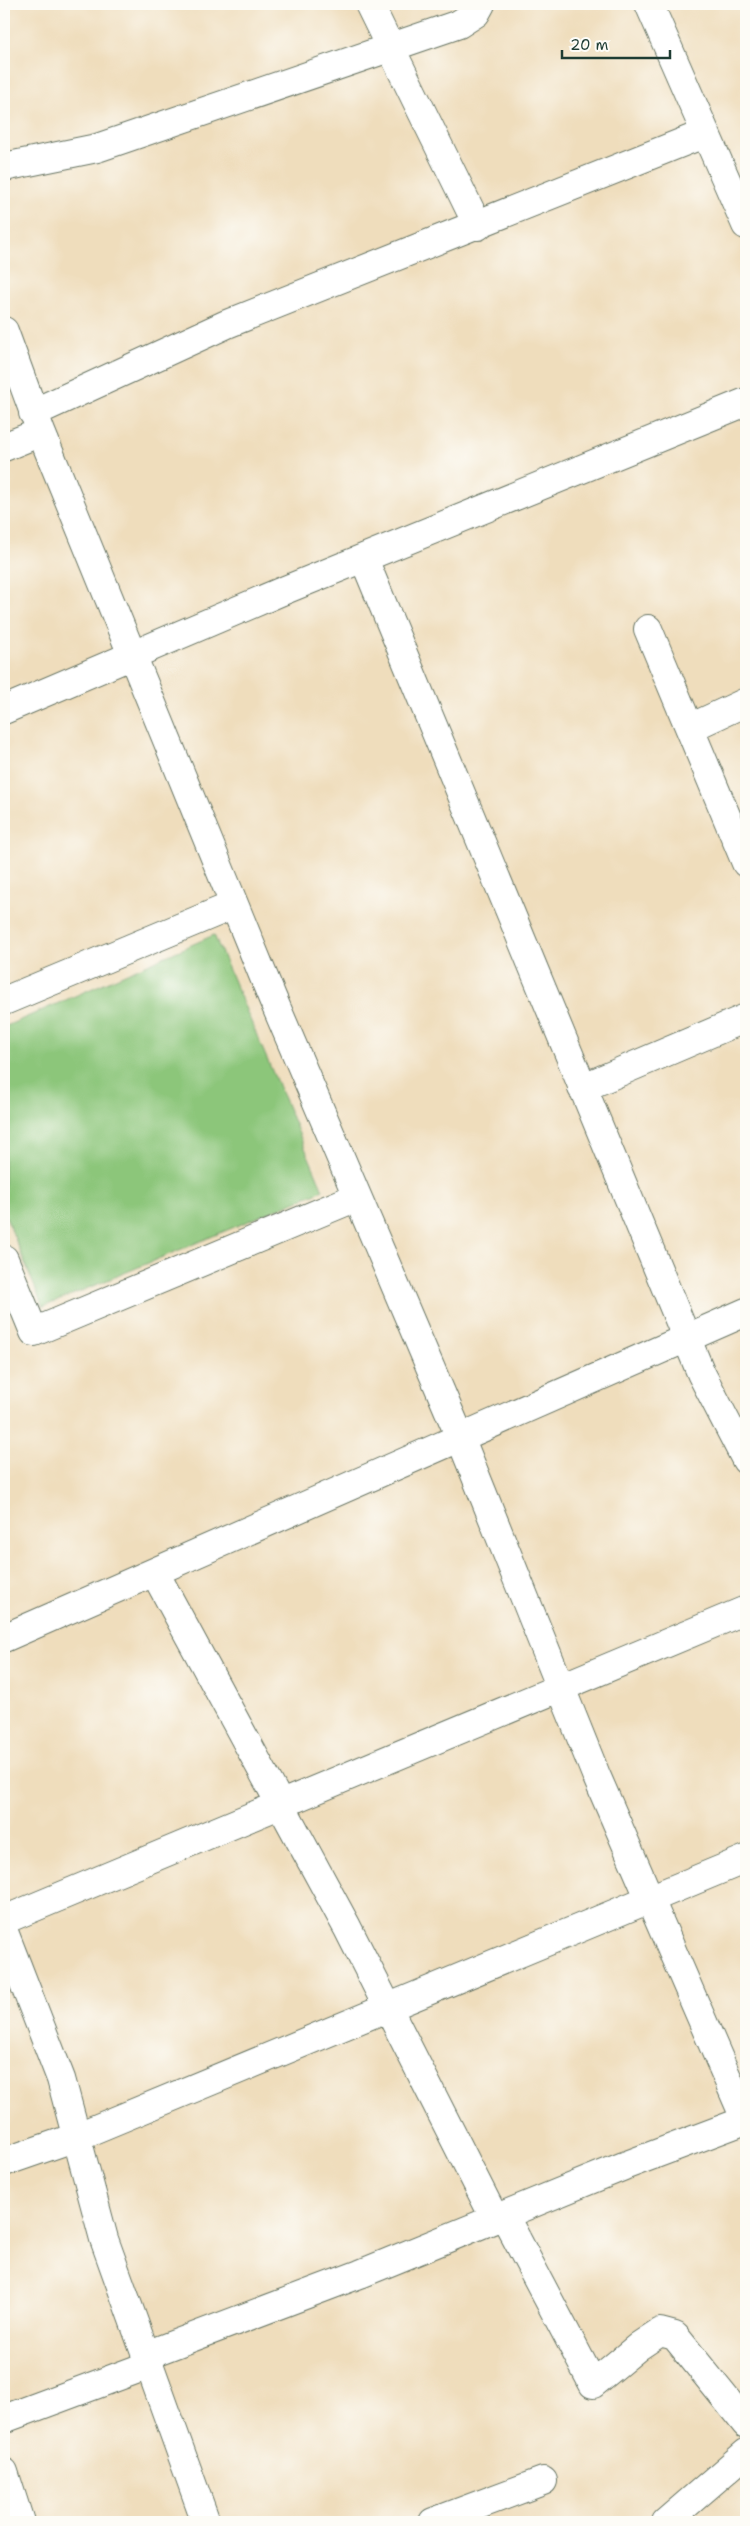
<svg xmlns="http://www.w3.org/2000/svg" width="750" height="2526" font-family="'Shantell Sans',sans-serif">
	<style>
		.green { fill: #8cc67a; stroke: #568257 }
		.lines { fill: none; stroke-linecap: round; stroke-linejoin: round }
		.minor-casing { stroke: #687564; stroke-width: 30 }
		.tertiary-casing { stroke: #687564; stroke-width: 30 }
		.minor { stroke: #fff; stroke-width: 28 }
		.tertiary { stroke: #fff; stroke-width: 28 }
	</style>
	<rect width="100%" height="100%" fill="#fdfcf7"/>
	<filter id="ink" filterUnits="userSpaceOnUse"><feTurbulence type="fractalNoise" baseFrequency=".02" numOctaves="2"/><feDisplacementMap in="SourceGraphic" scale="10" xChannelSelector="R" yChannelSelector="G"/><feConvolveMatrix kernelMatrix="1 2 1 2 8 2 1 2 1" color-interpolation-filters="sRGB"/></filter>
	<filter id="wash" filterUnits="userSpaceOnUse"><feTurbulence type="fractalNoise" baseFrequency=".0096" numOctaves="4" result="noise"/><feDisplacementMap in="SourceGraphic" scale="20" xChannelSelector="R" yChannelSelector="G"/><feGaussianBlur stdDeviation="1.12" result="paint"/><feColorMatrix in="noise" values="0 0 0 0 0 0 0 0 0 0 0 0 0 0 0 0 0 1.4 0 .05"/><feComposite in="paint" operator="in"/></filter>
	<g filter="url(#wash)">
		<rect width="100%" height="100%" fill="#efddbc"/>
		<path class="green" d="M214,935l109,255 -280,117 -39,-95v-185z"/>
	</g>
	<g filter="url(#ink)">
		<g class="lines">
			<defs>
				<path id="minor" d="M369,4l109,222
					M649,4l97,221
					M4,167l93,-19 362,-124 17,-11 5,-9
					M4,331l37,101 231,565 188,440 136,338 150,346
					M33,413l194,-89 479,-191
					M4,447l37,-15
					M364,559l337,814 45,87
					M648,629l98,234
					M690,728l56,-26
					M4,1001l230,-96
					M582,1088l164,-70
					M4,1259l30,73 323,-135
					M155,1573l192,354 148,292
					M4,1920l742,-310
					M4,1932l57,147 43,160 102,283
					M4,2162l72,-25 670,-278
					M504,2215l89,169 46,-38 21,-14 15,4 71,88
					M146,2355l214,-81 264,-108 122,-46
					M4,2419l145,-54
					M4,2472l16,50
					M433,2522l110,-41
					M666,2522l80,-69"/>
				<path id="tertiary" d="M4,710l276,-118 466,-190
					M4,1638l742,-326"/>
			</defs>
			<use href="#minor" class="minor-casing"/>
			<use href="#tertiary" class="tertiary-casing"/>
			<use href="#minor" class="minor"/>
			<use href="#tertiary" class="tertiary"/>
		</g>
	</g>
	<rect width="750" height="2526" fill="none" stroke="#fdfcf7" stroke-width="20"/>
	<path d="M562 50v8h108v-8" fill="none" stroke="#1f3d34" stroke-width="2.5"/>
	<text x="570" y="50" font-size="15" fill="#1f3d34" stroke="#fdfcf7" stroke-width="4" paint-order="stroke">20 m</text>
</svg>
